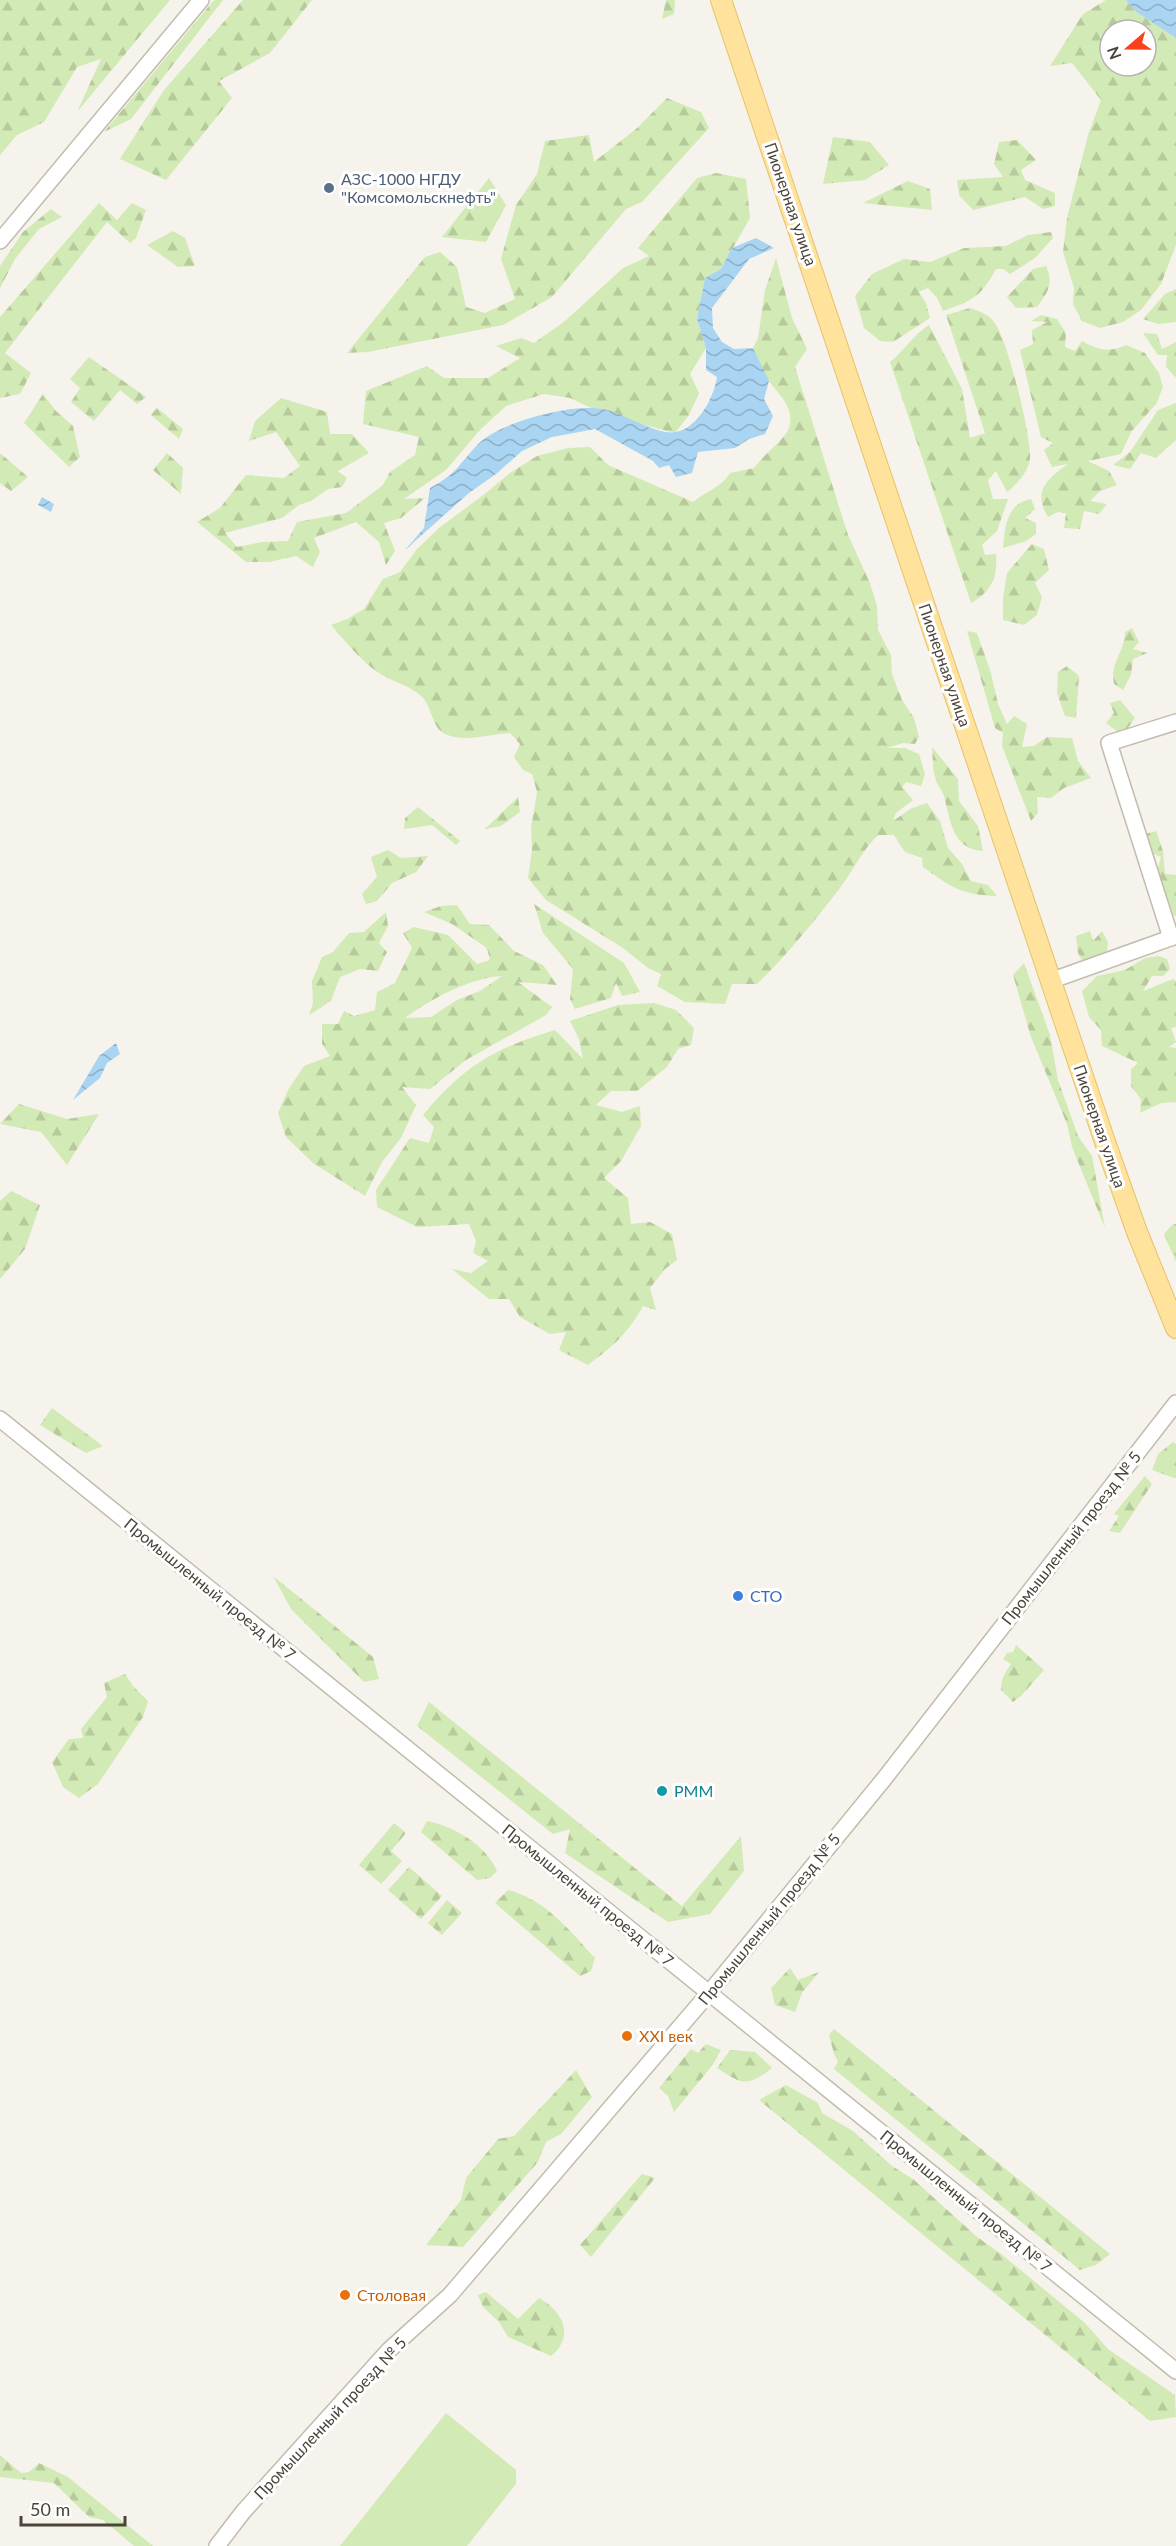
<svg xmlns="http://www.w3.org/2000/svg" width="1176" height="2546" font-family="Lato,sans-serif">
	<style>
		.green { fill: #d2eab5 }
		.forest { fill: url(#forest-firs); fill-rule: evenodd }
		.water { fill: url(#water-waves) }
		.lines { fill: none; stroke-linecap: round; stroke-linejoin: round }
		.minor-casing { stroke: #c2bbae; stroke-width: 18 }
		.major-casing { stroke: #e6c16a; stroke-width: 22 }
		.minor { stroke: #fff; stroke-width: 15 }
		.major { stroke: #ffe39c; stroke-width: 20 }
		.service-dot { fill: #5c6f8a; stroke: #fff; stroke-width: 2 }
		.shop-dot { fill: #3f7fe0; stroke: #fff; stroke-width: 2 }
		.culture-dot { fill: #0f9aa8; stroke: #fff; stroke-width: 2 }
		.food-dot { fill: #e8710a; stroke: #fff; stroke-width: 2 }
		.labels { text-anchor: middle; stroke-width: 6; stroke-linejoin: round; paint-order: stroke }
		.service-label { font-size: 16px; fill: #4e5e75; stroke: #fff; text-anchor: start }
		.street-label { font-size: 16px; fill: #4b4439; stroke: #fff }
		.shop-label { font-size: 16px; fill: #366cbe; stroke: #fff; text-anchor: start }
		.culture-label { font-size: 16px; fill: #0d838f; stroke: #fff; text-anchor: start }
		.food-label { font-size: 16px; fill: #c56008; stroke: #fff; text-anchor: start }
	</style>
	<defs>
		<pattern id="forest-firs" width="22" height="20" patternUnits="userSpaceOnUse" patternTransform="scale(1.5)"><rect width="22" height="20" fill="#d2eab5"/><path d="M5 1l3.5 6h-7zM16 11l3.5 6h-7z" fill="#b6ca9c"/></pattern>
		<pattern id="water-waves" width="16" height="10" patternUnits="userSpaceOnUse" patternTransform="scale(1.5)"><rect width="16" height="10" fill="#a9d4f2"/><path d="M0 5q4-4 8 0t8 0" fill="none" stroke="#8caec5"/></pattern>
	</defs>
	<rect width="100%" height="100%" fill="#f6f3ec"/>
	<path class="green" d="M446,2413l70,57v14l-49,62h-127z"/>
	<path class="forest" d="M0,0h170l-93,112 24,-53 -24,8 -33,55 -27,13 -17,20z
		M214,0h9l-92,119 -27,13z
		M243,0h69l-42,53 -51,28 13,17 -66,82 -46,-21 44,-69z
		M666,0h9l-1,14 -12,5z
		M1106,0h20l10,12 40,26v207l-15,39 -20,26 -18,12 -23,6 -18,-7 -9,-17 1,-16 -11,-36 4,-34 21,-83 13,-35 -29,-37 -22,3 33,-52zM1110,30h36v36h-36z
		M667,98l34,14 8,16 -67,74 -16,7 -74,88 -49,28 -135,27 -21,1 78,-96 15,-5 17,15 9,40 19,6 30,-14 -14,-40 15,-54 21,-31 8,-33 44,-6 5,27 42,-33z
		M833,137l37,5 19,23 -24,15 -42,4z
		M1017,140l19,20 -15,10 4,10 30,13v13l-12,3 -18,-12 -52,13 -14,-15 -2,-15 46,-3 -9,-13 5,-22z
		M716,173l30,6 4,39 -29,51 -16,9 -8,41 9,29 -16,26 9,19 -10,22 -14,18 -38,-10 -30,-13 -16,-2 -21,-10 -26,-4 -38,12 -26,24 -34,40 -42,29 21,-1 -24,20 -17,5 11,28 -9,14 -7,-23 -23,-20 -42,16 6,14 -7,15 -17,-11 -27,6h-23l-49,-40 23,-14 26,-33 38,3 16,-12 -24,-34 -27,9 6,-20 26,-23 46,14 3,22h22l17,19 -31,18 9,7 -5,9 -14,2 -17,12 -12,4 -17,13 -57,15 12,14 25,-5 26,-1 9,-19 49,-9 37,-28 7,-13 25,-17 4,-18 -56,-13 3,-33 61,-25 17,12h44l32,-20 -24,-12 25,-8 13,5 31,-22 58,-53 26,-12 -11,-8 59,-70z
		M489,178l17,27 -20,37 -44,-5z
		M908,181l22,8 2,21 -69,-7z
		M99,203l18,17 15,-17 14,7 -10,28 -6,5 -23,-21 -102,131 26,20 -11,21 -20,4v-81z
		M51,209l11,8 -23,12 -24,30 -15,29v-22l23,-34z
		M173,231l12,7 10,28 -17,1 -31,-22z
		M1051,232l2,6 -18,20 -25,16 -7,-5h-7c-16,29 -23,31 -53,42l-6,-13 -9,-10 -9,4 7,11 4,15 -37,24 -13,-1 -16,-13 -9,-32 17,-22 32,-15 26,3 34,-14 42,-2 22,-11z
		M776,258l16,60 15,31 -12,18 53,168 22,48 7,23 1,24 13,25 1,19 10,26 12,18 5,19 -4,7 -12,-1 -16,5h18l14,6 6,20 -4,12 -15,-4 -4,5 11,13 -17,13 -3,8 17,-12 17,-6 13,18 8,27 14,16 9,17 17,4 9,11c-36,-1 -46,-9 -74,-29l-1,-9 -17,-6 -11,-17h-16c-18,18 -26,38 -41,57 -25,32 -51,64 -80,92h-25l-7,20 -40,-2 -28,-16 4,-12 -13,-6 -25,-20 -77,-48 -18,-22 4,-28 -1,-22 6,-36 -5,-18 -9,-4 -9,-13 6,-13 -10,-11c-19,1 -47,10 -65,1 -14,-7 -13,-29 -24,-38 -11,-10 -24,-13 -37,-20 -20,-11 -37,-33 -53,-51l16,-6 17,-10 19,-30 17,-7 17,-23 22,-21 47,-35 24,-20 27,-17 31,-8 22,-1 18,18 85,37c13,-11 29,-15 37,-29l24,-5c8,-12 29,-27 34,-38 9,-20 -8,-34 -19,-49 -7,-10 -11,-22 -16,-33l5,-10 7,-48z
		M1046,266c8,18 2,26 -9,41l-21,1 -9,-11 26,-28z
		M1176,289v33l-18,2 -15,-5 22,-25z
		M970,308c9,3 18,6 24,14 13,15 38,116 36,137 -2,13 -13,25 -23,33l-11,-21 -8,9 5,19h15l-11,32 -15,14 3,10 11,-1c2,23 -5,38 -25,49l-81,-241c15,-12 23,-27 39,-37l33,64 8,49 15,-5 -39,-118z
		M1041,315l16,4 9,14 -1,14 10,4 7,-10c16,9 27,12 44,4l19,8 14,20 4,14 -7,17 -25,28 -10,22 -33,7 21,10 8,14 -17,6 -10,10 17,3 -8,10 -15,-3 -4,18 -16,-1 2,-15 -8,-1 -10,5c-16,-26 0,-39 20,-53l-16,3 -8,-17 9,-7 -12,-6 -21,-87 13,-6 -1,-14 15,-8 -16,-1z
		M1143,333l14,1 5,15 14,-7v36l-10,-11 1,-12h-9z
		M89,357l57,40 -9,7 -17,-14 -26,31 -23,-19 9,-14 -10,-9z
		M43,394l13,17 17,15 7,31 -11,10 -45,-44z
		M1176,403v37l-20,18 -15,-5 -11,16 -17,-4 17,-13 28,-42z
		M157,408l26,21 -4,10 -28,-24z
		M0,453l28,24 -17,14 -11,-8z
		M167,453l16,15 -2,26 -28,-24z
		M1031,499l4,10 -10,9 11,5v11l-10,7 -23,7c2,-21 3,-44 28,-49z
		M1032,544l12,5 5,21 -14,13 7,14 -5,18 -13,10 -21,-5v-22l4,-25z
		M1132,628l7,14 -6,7 14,4 -14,6 -2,16 -8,15 -9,-6c-4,-22 10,-30 11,-52z
		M967,631l10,2 14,40 7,31 9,20 7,-8 13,8 -5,23 12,-1 13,-9 25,1 6,23 13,17 -27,10 -13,10 -14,-1 1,16 -7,8 -29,-75 1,-13 -8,-5z
		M1067,666l12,10 -3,42 -11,-2 -8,-23 1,-21z
		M1120,700l15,18 -7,10 -10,4 -12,-9 8,-10 -4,-10z
		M932,747l26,32 1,22 19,25 5,25c-30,-1 -33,-31 -39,-55 -2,-6 -7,-11 -8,-16 -4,-10 -3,-23 -4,-33z
		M518,797l2,15 -19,14 -16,3z
		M418,807l42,34 -4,4 -24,-20 -28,4 1,-11z
		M1156,831l7,20 2,23 11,1v41h-2l-17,-45 4,-14 -10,-4 -6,-19z
		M388,850l13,8 27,-2 -12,16 -24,11 -15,18 -11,3 -4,-10 15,-17 -6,-20z
		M534,904l90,59 16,29 -18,4 -6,-13 -5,15 -36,11 -5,-10 3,-30 -30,-36z
		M457,905l13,19 19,1 25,26 29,14 14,20 -39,-3 34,25 -6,8 -80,45 -36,29 -28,-2 14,18 -15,33 -19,24 -17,34 -52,-33 -27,-26 -8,-24 10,-23 16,-24 26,-10 -8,-12v-20h16l6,-13 10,5 21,-6 2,-18 18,-9 17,-35 -9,-15 11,-6 34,8 29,29 13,-4 -3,-12 -35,-24 -28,-12 17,-6zM502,976l-22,15 -23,9 -26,17 -26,1c26,-19 64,-40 97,-42z
		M386,912l2,14 -9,17 8,9 -9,19 -18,-2 -20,8 -9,24 -22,14 4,-12 -1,-22 10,-24 11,-5 16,-19 15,-1z
		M1090,931l3,10 9,-10 6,11 -1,9 -24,11 -5,-9 -2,-17z
		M1159,956l8,3 3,10 -7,7h-11l-9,15 30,-12 3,2v46l-5,1 5,14 -7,5 7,1v54l-15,1 -21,10 1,-14 -10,-13v-17l7,-6 -36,-17 -1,-16 -12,-13 -7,-26 15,-15 28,-6 20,-12z
		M1024,963l26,72 8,45 20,56 14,20 13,72 -33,-81 -5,-23 -36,-87 -18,-62z
		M654,1003l22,7 18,18 -3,17 -13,4 -11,18 -30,24h-26l-15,14 26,7 18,-6 1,20 -20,35 -17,17 24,20 3,26 19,-2 22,12 5,26 -12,9 -15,19 6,22 -13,-4c-15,27 -29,40 -55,59l-29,-15 7,-18 -16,2 -30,-17 -11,-18h-20l-37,-30 19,4 17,-12 -15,-8 3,-12 -7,-17 -52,3 -40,-20 -1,-17 34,-52 19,5 5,-16 -11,-12c42,-50 70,-66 132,-85l28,29 -4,-20 -9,-18 48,-16z
		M19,1104l48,15 32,-5 -32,51 -26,-33 -41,-8z
		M11,1191l29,14 -15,44 -25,30v-78z
		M1173,1224h3v38l-12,-28z
		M52,1408l51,38 -17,7 -46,-28z
		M1173,1442l3,2v34h-2l-22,-8 6,-16z
		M1145,1476l7,8 -32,49 -11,-2 10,-15 -5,-2z
		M273,1576l100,81 6,22 -15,3 -73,-73z
		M1016,1645l28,25 -23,26 -8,6 -12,-12c0,-11 4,-18 10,-26l-8,-5 4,-6 6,-1z
		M125,1674l8,12 15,15 -5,16 -45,67 -19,14 -16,-11 -11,-25 17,-23 14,-1 -2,-9 26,-32 -3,-14z
		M429,1702l253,204 59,-70 3,35 -34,43 -42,8 -103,-69 5,-24 -17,5 -136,-108z
		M427,1821c27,5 59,24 70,50l-7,7 -13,2 -56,-48z
		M394,1823l12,10 -15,18 11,10 -21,23 -22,-19z
		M409,1867l33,29 -21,23 -33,-29z
		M508,1890c37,9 62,41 87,68l-4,13 -11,5 -85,-73z
		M447,1900l15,13 -20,22 -14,-12z
		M790,1968l8,12 21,-8 -17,21 -7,19 -20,-7 -4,-17z
		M834,2029l276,225 -14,11 -16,5 -246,-201 4,-8 -4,-7 -5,-19z
		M706,2044l15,6 -10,17 -37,45 -6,-16 -9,-8 32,-39 7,4z
		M730,2050l25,2 17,16c-24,19 -30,17 -55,0z
		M576,2070l16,27 -31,37 -15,8 -8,20 -75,85 -37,-2 35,-45 5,-22 32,-39 16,-3z
		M786,2085l32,18 4,10 31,18 39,35 21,13 63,57 25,18 84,69 23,26 67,46 1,22 -26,4 -391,-321z
		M642,2174l13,4 -64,79 -11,-12z
		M486,2292l32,27 21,-21c23,13 37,37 12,58l-43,-19 -9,-15 -16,-15 -5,-12z
		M0,2455l21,18 8,-1 10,-9 29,14 85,69h-19l-31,-26 -14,-3 -35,-34 -54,-6z"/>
	<path class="water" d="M1126,0h50v38l-40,-26z
		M756,238l18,10 -25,11 -37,49 1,20 9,14 12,7 19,-1 16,33 -5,18 9,17 -8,18 -16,5 -14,9 -37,4 -6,21 -16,4 -7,-12 -10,3 -6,-7 -58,-32 -43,8 -30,14 -26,23 -27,19 -64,57 19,-22 6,-40c7,-4 14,-8 20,-13 12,-10 21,-26 34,-36 25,-19 93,-37 123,-29 17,4 52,26 69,22 22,-4 38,-35 41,-55l-11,-7v-22l-9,-29 8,-41 16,-9 11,-21z
		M42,497l12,7 -3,8 -13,-7z
		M116,1043l4,11 -13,9 -7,15 -27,22 26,-44z"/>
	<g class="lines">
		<defs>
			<path id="minor" d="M0,241l201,-241
				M1171,938l-62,-195 67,-21
				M1050,981l126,-45
				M0,1419l1176,952
				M217,2546l26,-34 146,-162 61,-55 259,-302 175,-214 292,-376"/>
			<path id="major" d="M721,0l384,1142 32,90 39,96"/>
		</defs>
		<use href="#minor" class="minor-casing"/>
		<use href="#major" class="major-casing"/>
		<use href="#minor" class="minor"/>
		<use href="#major" class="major"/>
	</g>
	<circle class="service-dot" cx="329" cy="188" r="6"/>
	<circle class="shop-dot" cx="738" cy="1596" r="6"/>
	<circle class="culture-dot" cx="662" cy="1791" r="6"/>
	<g class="food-dot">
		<circle cx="627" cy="2036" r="6"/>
		<circle cx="345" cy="2295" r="6"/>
	</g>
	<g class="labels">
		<g class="service-label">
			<text x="341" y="185">АЗС-1000 НГДУ<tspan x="341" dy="18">"Комсомольскнефть"</tspan></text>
		</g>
		<g class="street-label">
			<text transform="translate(791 204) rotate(71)" y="6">Пионерная улица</text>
			<text transform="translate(945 665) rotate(71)" y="6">Пионерная улица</text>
			<text transform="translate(1100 1126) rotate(71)" y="6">Пионерная улица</text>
			<text transform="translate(1071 1538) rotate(-52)" y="6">Промышленный проезд № 5</text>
			<text transform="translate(210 1589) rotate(39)" y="6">Промышленный проезд № 7</text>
			<text transform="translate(588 1895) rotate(39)" y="6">Промышленный проезд № 7</text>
			<text transform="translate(769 1919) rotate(-51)" y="6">Промышленный проезд № 5</text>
			<text transform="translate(966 2201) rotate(39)" y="6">Промышленный проезд № 7</text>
			<text transform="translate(330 2418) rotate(-47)" y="6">Промышленный проезд № 5</text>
		</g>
		<g class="shop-label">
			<text x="750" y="1602">СТО</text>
		</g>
		<g class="culture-label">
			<text x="674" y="1797">РММ</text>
		</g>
		<g class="food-label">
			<text x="639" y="2042">XXI век</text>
			<text x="357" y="2301">Столовая</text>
		</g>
	</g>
	<g transform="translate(1128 48) rotate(250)"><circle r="28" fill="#ffffff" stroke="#b7b4b0" stroke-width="1.5"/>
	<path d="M0-4.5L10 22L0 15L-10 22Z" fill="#fc3f1d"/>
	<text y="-9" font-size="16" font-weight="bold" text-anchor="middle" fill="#4b4439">N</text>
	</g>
	<path d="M21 2516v9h104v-9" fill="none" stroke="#4b4439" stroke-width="3"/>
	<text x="30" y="2516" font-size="18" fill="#4b4439" stroke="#ffffff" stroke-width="4.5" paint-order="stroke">50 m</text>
</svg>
